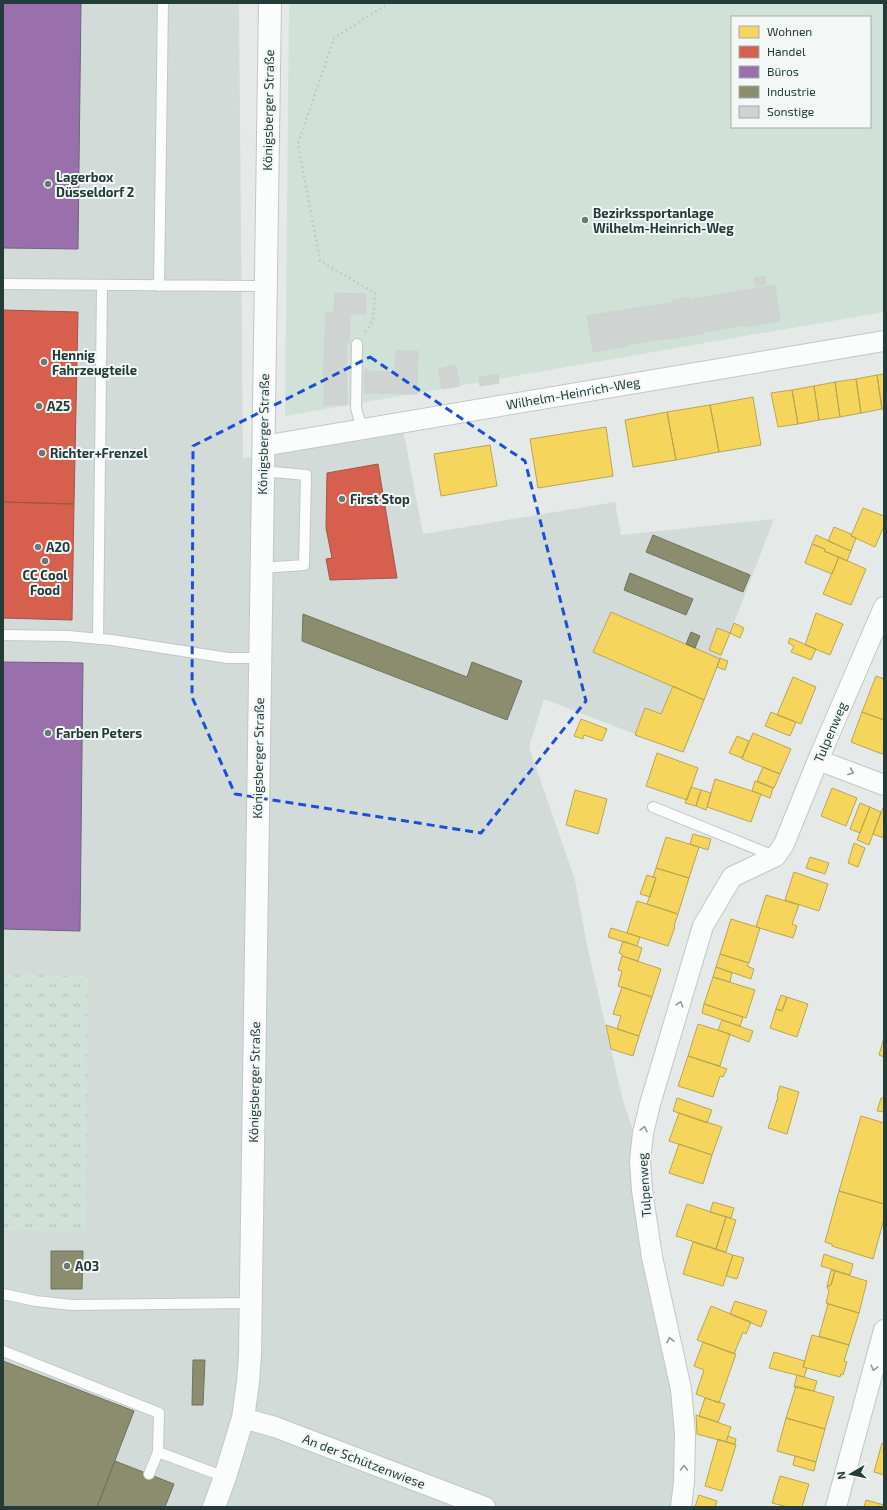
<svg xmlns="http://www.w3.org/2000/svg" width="887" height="1510" font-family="'Exo 2',sans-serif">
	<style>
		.built { fill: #d3dbd9 }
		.grass { fill: url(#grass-tufts) }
		.pitch { fill: #d0e2d8; fill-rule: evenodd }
		.homes { fill: #f6d55c; stroke: #b7a752 }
		.shops { fill: #d6604d; stroke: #a15547 }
		.offices { fill: #9970ab; stroke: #766089 }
		.industry { fill: #8c8c6e; stroke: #6d745e }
		.building { fill: #cfd3d2; stroke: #ced3d1 }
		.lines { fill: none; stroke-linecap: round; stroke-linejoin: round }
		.service-casing { stroke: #c2c7c5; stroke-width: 12 }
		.minor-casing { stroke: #c2c7c5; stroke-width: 22 }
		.secondary-casing { stroke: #c1c7c6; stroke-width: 24 }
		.path { stroke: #c2cac8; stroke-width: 2.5; stroke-dasharray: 2 3; stroke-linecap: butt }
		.service { stroke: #fbfcfc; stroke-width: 10 }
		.minor { stroke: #fbfcfc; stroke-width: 20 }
		.secondary { stroke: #fbfcfc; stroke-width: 22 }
		.oneway { stroke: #909c9a }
		.marked { fill: none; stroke: #1d4ed8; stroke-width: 3; stroke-dasharray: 8 5; stroke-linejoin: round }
		.poi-dot { fill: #687976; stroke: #f3f8f7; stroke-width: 1.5 }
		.labels { text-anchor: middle; stroke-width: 4; stroke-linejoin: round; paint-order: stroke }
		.street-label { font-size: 13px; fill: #243c39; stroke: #f3f8f7 }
		.poi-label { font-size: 13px; font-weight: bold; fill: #243c39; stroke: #f3f8f7; text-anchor: start }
	</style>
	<defs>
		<pattern id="grass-tufts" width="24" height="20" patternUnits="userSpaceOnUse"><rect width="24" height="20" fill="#d0e2d8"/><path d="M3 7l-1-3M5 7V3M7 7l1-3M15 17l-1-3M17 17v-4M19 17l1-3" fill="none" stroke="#b2c3ba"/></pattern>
	</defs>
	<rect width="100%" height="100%" fill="#e5eae8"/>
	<path class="built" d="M3,3h236l4,455 160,-29 20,105 192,-32 6,33 153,-16 -90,234 -140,-54 -15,48 46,133 12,65 36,156 17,48 39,245v113h-676z"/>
	<path class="grass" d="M3,974l85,2 -2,255 -83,-1z"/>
	<path class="pitch" d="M289,3h595v309l-599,104zM732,17h138v110h-138z"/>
	<path class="homes" d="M884,374v35h-2l-5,-34z
		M877,375l5,34 -21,4 -5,-34z
		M856,379l5,34 -21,4 -5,-35z
		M835,382l5,35 -21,3 -5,-34z
		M814,386l5,34 -21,4 -6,-34z
		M792,390l6,34 -20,3 -7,-34z
		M753,397l8,48 -42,7 -9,-47z
		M710,405l9,47 -43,8 -9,-48z
		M667,412l9,48 -43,7 -8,-47z
		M606,427l7,49 -75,12 -8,-49z
		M490,445l7,41 -56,10 -7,-42z
		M863,508l21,8v10l-9,21 -24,-11z
		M834,527l17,7v2l5,2 -5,13 -23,-10z
		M816,535l35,16 -4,10 -23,-10 1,-2 -13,-5z
		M812,544l13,5 -1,2 15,6 -7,17 -27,-11z
		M839,557l27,12 -15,36 -28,-11z
		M611,612l109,47 -16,41 -111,-48z
		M816,613l27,11 -13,31 -25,-10z
		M734,623l10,5 -4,10 -10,-5z
		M717,628l13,5 -9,22 -12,-5z
		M790,638l26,11 -5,11 -20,-8 3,-6 -6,-3z
		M720,658l8,3 -3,9 -8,-3z
		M876,676l8,3v41l-22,-8z
		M793,677l23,10 -15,37 -24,-9z
		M673,686l31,14 -21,52 -48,-17 10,-27 16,6z
		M771,712l25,10 -6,14 -25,-10z
		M862,712l22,8v30l-2,4 -31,-12z
		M581,719l26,10 -5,12 -18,-6 -1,4 -9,-3z
		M753,733l38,16 -11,25 -38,-15z
		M737,736l12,5 -7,17 -13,-5z
		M657,753l41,15 -11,32 -41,-14z
		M763,767l17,7 -6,14 -17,-7z
		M715,779l46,15 -10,28 -44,-15z
		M755,781l18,7 -3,10 -18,-7z
		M691,787l10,3 -5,16 -11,-3z
		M832,788l25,10 -11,28 -25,-10z
		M575,790l32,9 -9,35 -32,-9z
		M701,790l10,3 -5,17 -10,-4z
		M860,803l10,4 -10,26 -10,-4z
		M870,807l11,5 -12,33 -12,-5z
		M883,808l1,1v29l-11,-4z
		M693,834l18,5 -3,11 -18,-6z
		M666,837l33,10 -10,31 -33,-10z
		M854,843l11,5 -7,19 -10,-4z
		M810,857l19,6 -4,11 -19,-6z
		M656,868l33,10 -11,36 -31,-10 9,-26 -3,-1z
		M794,872l34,12 -9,27 -34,-11z
		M647,875l9,3 -6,19 -10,-3z
		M766,895l33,10 -7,19 5,2 -4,12 -37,-11z
		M637,901l41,13 -4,12 1,1 -7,19 -41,-13z
		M731,919l29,9 -11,35 -29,-9z
		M611,928l29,9 -3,9 -29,-9z
		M623,941l19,7 -4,13 -16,-5 1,-1 -4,-2z
		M720,954l29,9 -2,3 7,3 -3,10 -35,-12z
		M622,956l39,13 -9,28 -34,-11 4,-15 -4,-1z
		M716,967l16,6 -2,9 -17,-5z
		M713,977l42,13 -9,28 -42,-14z
		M622,987l30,10 -13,39 -22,-7 4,-13 -8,-2z
		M781,995l6,2 -5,14 -6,-2z
		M787,997l21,7 -11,33 -27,-9 6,-19 6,2z
		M704,1004l39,13 -3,9 -38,-13z
		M722,1020l31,11 -4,11 -31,-12z
		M698,1024l32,10 -10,32 -32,-10z
		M606,1025l33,11 -6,20 -22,-7z
		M884,1037v20l-5,-2z
		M688,1056l39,13 -4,8 -3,-1 -7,21 -35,-11z
		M780,1086l19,6 -12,42 -19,-6 10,-31 -1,-1z
		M677,1098l35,12 -5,13 -34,-12z
		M881,1098h3v14l-7,-1z
		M679,1113l43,14 -10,28 -43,-14z
		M861,1116l23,7v81l-45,-13z
		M679,1144l33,11 -9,29 -34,-11z
		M839,1191l45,13v15l-11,40 -41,-13v-2l-7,-2z
		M713,1202l21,6 -3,10 -21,-6z
		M687,1204l39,13 -10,32 -40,-13z
		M726,1217l10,3 -10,32 -10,-3z
		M693,1242l40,13 -10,31 -40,-12z
		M824,1254l29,10 -3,11 -29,-9z
		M733,1255l11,3 -7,21 -11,-3z
		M831,1270l4,1 -4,14 -4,2z
		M835,1271l32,10 -8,32 -33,-10 3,-12 -2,-4 4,-2z
		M735,1301l32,10 -6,16 -31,-13z
		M828,1304l31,9 -10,32 -30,-9z
		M711,1306l40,16 -5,12 -3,-2 -9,22 -37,-14z
		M812,1335l37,10 -5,16 3,1 -4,13 -2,-1 -1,3 -37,-10z
		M703,1342l33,12 -17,49 -23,-9 8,-24 -10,-4z
		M774,1352l31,9 -2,6 4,1 -3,9 -35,-9z
		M797,1375l20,6 -3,10 -20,-4z
		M796,1386l38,11 -9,32 -39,-11z
		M705,1398l20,6 -7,18 -19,-6z
		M696,1415l35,12 -5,15 -29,-8z
		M786,1418l39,11 -9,33 -39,-11z
		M728,1436l8,3 -1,5 -9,-2z
		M718,1439l18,6 -14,46 -17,-5z
		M882,1443l2,1v31l-10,-3z
		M795,1456l21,6 -2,9 -21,-6z
		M780,1476l29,8 -7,23h-14l-16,-4z
		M699,1495l18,6 -2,6h-20z
		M866,1500l18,5v2h-20z"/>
	<path class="shops" d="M3,310l75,2 -4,192 -71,-2z
		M378,464l19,114 -67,2 -4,-21 6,-1 -6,-30 1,-55z
		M3,502l71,2 -2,116 -69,-2z"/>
	<path class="offices" d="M3,3h78l-3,246 -75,-1z
		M3,662l80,1 -3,268 -77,-2z"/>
	<path class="industry" d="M653,535l97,40 -7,17 -97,-40z
		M630,573l63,26 -7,16 -62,-25z
		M303,614l164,63 5,-15 50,19 -15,39 -205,-79z
		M691,632l9,4 -5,12 -9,-4z
		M51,1251h32l-1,38h-31z
		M193,1360h12l-2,45h-11z
		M3,1361l131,50 -37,96h-94z
		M115,1461l59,23 -9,23h-68z"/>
	<path class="building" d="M765,276l1,8 -10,2 -2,-8z
		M775,285l5,36 -35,6 -6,-36z
		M739,291l6,34 -42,7 1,2 -76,10 -5,-34 49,-7v-3l17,-3v3z
		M335,293l31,1v20h-16l-1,30h-3l1,61h-23v-29h-1l3,-63h8z
		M623,310l6,36 -36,6 -6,-36z
		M396,350l22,1 -1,43 -53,-1 1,-24h2v2l28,1z
		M456,365l4,21 -18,3 -4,-20z
		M498,374l1,9 -19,3 -1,-9z"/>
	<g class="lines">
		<defs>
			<path id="service" d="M3,284l262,2
				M159,286l4,-283
				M357,344l-1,64 6,21
				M261,568l43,-3 2,-90 -44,-4
				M3,635l65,1 44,4 116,18h32
				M98,639l4,-353
				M653,807l121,49
				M3,1294l33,7 36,4 179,-2
				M3,1351l156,62 -1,39
				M149,1474l9,-22 67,25"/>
			<path id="minor" d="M263,446l621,-105
				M818,760l66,25
				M243,1418l32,9 210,80
				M681,1507l3,-25 1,-48 -4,-45 -29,-132 -10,-67 -2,-29 3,-28 7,-29 53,-178 29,-49 44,-21 8,-12 34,-84 66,-153
				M836,1507l48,-177"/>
			<path id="secondary" d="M214,1507l11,-30 18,-59 5,-36 2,-27 20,-1352"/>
		</defs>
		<use href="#service" class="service-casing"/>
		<use href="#minor" class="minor-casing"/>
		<use href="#secondary" class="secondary-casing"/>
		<path class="path" d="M365,332l8,-11 2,-28 -55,-32 -22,-117 36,-106 55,-35"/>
		<use href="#service" class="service"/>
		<use href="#minor" class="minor"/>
		<use href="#secondary" class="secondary"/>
	</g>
	<defs><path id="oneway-chevron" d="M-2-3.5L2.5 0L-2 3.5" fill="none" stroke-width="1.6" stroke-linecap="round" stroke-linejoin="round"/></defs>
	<g class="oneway">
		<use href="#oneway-chevron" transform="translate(851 772) rotate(21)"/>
		<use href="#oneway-chevron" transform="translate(680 1004) rotate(-73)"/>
		<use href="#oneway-chevron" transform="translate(644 1129) rotate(-78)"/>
		<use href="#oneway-chevron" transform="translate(670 1340) rotate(-102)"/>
		<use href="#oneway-chevron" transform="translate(874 1368) rotate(105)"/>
		<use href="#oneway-chevron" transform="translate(684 1468) rotate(-89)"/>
	</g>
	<path class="marked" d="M370,357l155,104 61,240 -105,132 -246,-39 -43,-97 1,-251z"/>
	<g class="poi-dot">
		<circle cx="48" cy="184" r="4"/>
		<circle cx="585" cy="220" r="4"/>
		<circle cx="44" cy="362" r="4"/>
		<circle cx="39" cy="406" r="4"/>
		<circle cx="42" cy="453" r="4"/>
		<circle cx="342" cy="499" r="4"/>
		<circle cx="38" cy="547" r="4"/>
		<circle cx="45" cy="561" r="4"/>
		<circle cx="48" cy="733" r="4"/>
		<circle cx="67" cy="1266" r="4"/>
	</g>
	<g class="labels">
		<g class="street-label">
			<text transform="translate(268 110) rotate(-89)" y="5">Königsberger Straße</text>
			<text transform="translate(573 393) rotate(-10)" y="5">Wilhelm-Heinrich-Weg</text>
			<text transform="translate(263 434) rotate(-89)" y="5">Königsberger Straße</text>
			<text transform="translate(830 732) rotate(-67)" y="5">Tulpenweg</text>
			<text transform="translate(258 758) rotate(-89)" y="5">Königsberger Straße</text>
			<text transform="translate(254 1082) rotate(-89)" y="5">Königsberger Straße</text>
			<text transform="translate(644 1185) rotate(-94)" y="5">Tulpenweg</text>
			<text transform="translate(364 1461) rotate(21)" y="5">An der Schützenwiese</text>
		</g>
		<g class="poi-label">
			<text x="56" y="182">Lagerbox<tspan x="56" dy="15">Düsseldorf 2</tspan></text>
			<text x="593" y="218">Bezirkssportanlage<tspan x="593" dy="15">Wilhelm-Heinrich-Weg</tspan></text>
			<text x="52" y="360">Hennig<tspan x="52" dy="15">Fahrzeugteile</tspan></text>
			<text x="47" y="411">A25</text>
			<text x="50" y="458">Richter+Frenzel</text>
			<text x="350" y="504">First Stop</text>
			<text x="46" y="552">A20</text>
			<text x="45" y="580" text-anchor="middle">CC Cool<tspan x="45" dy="15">Food</tspan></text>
			<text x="56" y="738">Farben Peters</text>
			<text x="75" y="1271">A03</text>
		</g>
	</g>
	<rect width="887" height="1510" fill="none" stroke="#243c39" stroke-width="8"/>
	<rect x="731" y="16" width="140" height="112" fill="#f3f8f7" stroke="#a0adab"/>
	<rect x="739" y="26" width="20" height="12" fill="#f6d55c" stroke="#a0adab"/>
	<text x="767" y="36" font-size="12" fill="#243c39">Wohnen</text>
	<rect x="739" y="46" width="20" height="12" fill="#d6604d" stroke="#a0adab"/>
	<text x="767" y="56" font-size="12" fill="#243c39">Handel</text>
	<rect x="739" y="66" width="20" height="12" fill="#9970ab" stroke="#a0adab"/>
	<text x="767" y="76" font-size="12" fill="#243c39">Büros</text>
	<rect x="739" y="86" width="20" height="12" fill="#8c8c6e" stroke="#a0adab"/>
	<text x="767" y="96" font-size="12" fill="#243c39">Industrie</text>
	<rect x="739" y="106" width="20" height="12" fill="#cfd3d2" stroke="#a0adab"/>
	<text x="767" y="116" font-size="12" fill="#243c39">Sonstige</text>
	<g transform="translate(851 1474) rotate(261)" stroke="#f3f8f7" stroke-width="3" paint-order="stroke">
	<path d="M0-3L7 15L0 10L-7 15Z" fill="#243c39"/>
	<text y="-6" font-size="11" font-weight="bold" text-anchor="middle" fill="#243c39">N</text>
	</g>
</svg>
